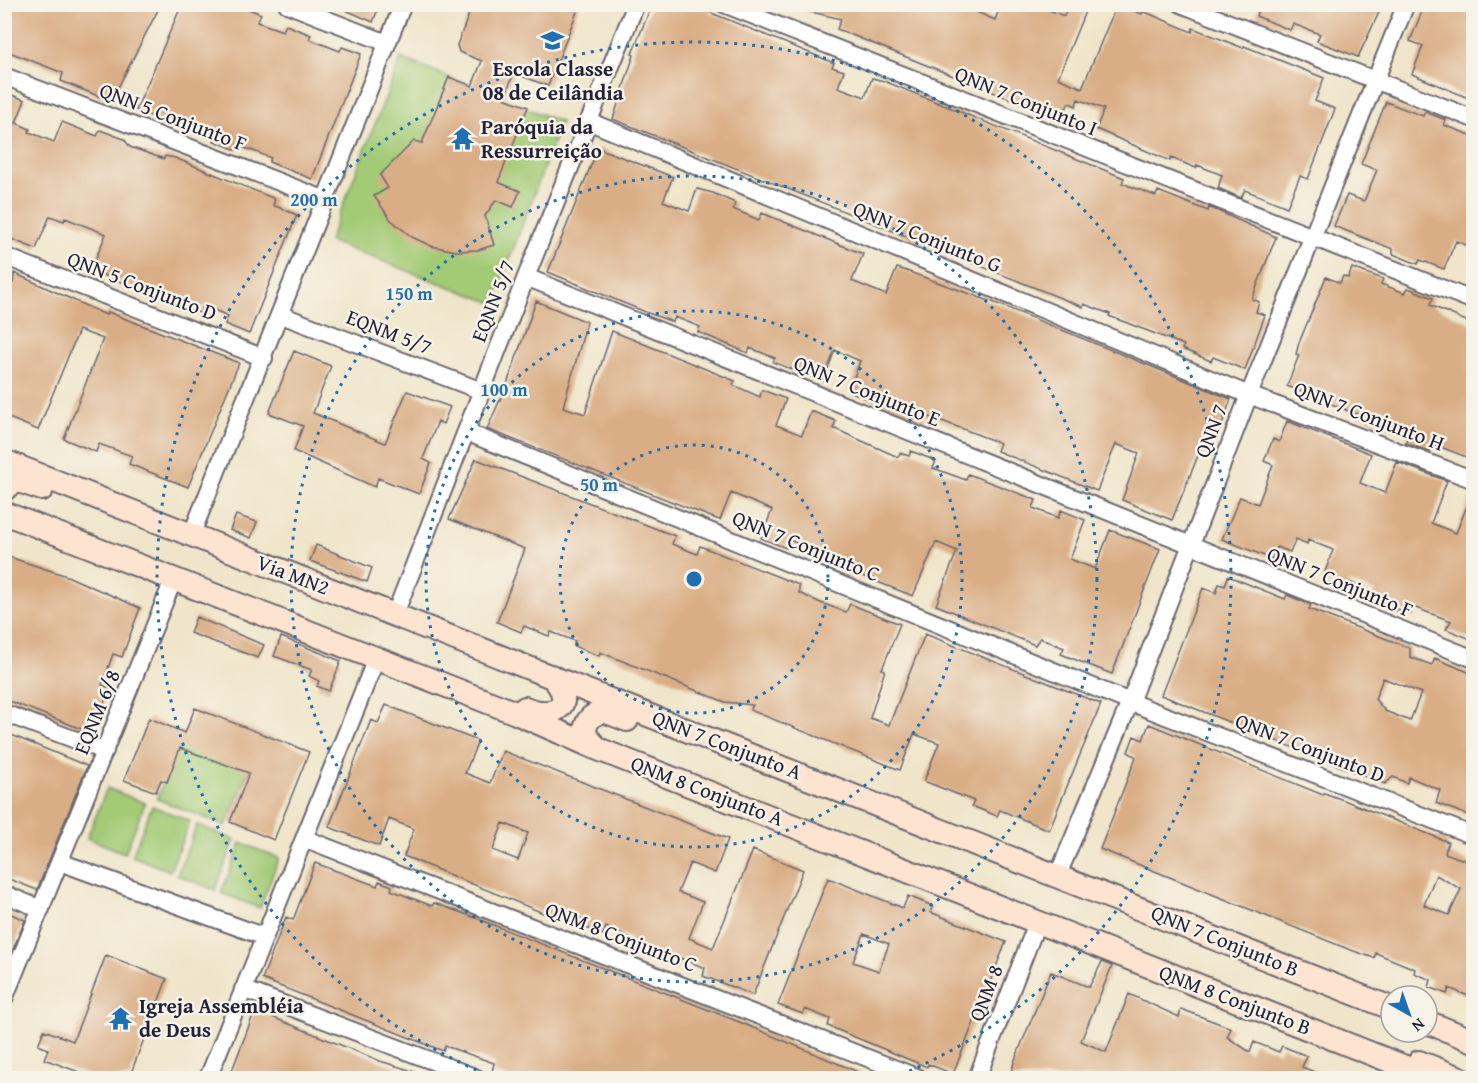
<svg xmlns="http://www.w3.org/2000/svg" width="1478" height="1083" font-family="'Gentium Book Plus',serif">
	<style>
		.green { fill: #a3cb76; stroke: #627658; stroke-width: 1.5 }
		.building { fill: #d9ad85; fill-rule: evenodd }
		.lines { fill: none; stroke-linecap: round; stroke-linejoin: round }
		.minor-casing { stroke: #6a666d; stroke-width: 20 }
		.secondary-casing { stroke: #6a666d; stroke-width: 26 }
		.minor { stroke: #fff; stroke-width: 16 }
		.secondary { stroke: #fde4d0; stroke-width: 22 }
		.ring { fill: none; stroke: #1f6fb2; stroke-width: 3; stroke-dasharray: 3 6 }
		.labels { text-anchor: middle; stroke-width: 5; stroke-linejoin: round; paint-order: stroke }
		.poi-label { font-size: 21px; font-weight: bold; fill: #22223b; stroke: #f7f3e8; text-anchor: start }
		.street-label { font-size: 21px; fill: #22223b; stroke: #f7f3e8 }
		.centre { fill: #1f6fb2; stroke: #f7f3e8; stroke-width: 3 }
		.ring-label { font-size: 18px; text-anchor: middle; font-weight: bold; fill: #1f6fb2; stroke: #f7f3e8; stroke-width: 5; stroke-linejoin: round; paint-order: stroke }
	</style>
	<rect width="100%" height="100%" fill="#f7f3e8"/>
	<filter id="ink" filterUnits="userSpaceOnUse"><feTurbulence type="fractalNoise" baseFrequency=".0167" numOctaves="2"/><feDisplacementMap in="SourceGraphic" scale="12" xChannelSelector="R" yChannelSelector="G"/><feConvolveMatrix kernelMatrix="1 2 1 2 8 2 1 2 1" color-interpolation-filters="sRGB"/></filter>
	<filter id="wash" filterUnits="userSpaceOnUse"><feTurbulence type="fractalNoise" baseFrequency=".008" numOctaves="4" result="noise"/><feDisplacementMap in="SourceGraphic" scale="24" xChannelSelector="R" yChannelSelector="G"/><feGaussianBlur stdDeviation="1.35" result="paint"/><feColorMatrix in="noise" values="0 0 0 0 0 0 0 0 0 0 0 0 0 0 0 0 0 1.4 0 .05"/><feComposite in="paint" operator="in"/></filter>
	<g filter="url(#wash)">
		<rect width="100%" height="100%" fill="#f0e5ca"/>
		<path class="green" d="M401,58l160,64 -68,181 -164,-62z
			M179,744l69,27 -22,55 -69,-27z
			M107,788l38,15 -20,50 -38,-15z
			M152,806l38,15 -20,50 -38,-15z
			M197,825l38,15 -20,50 -38,-15z
			M241,843l38,15 -19,50 -39,-15z"/>
		<g id="blocks">
			<path class="building" d="M8,4h153l-50,97 -50,-20 2,-8 -59,-23v-38z
				M182,4h55l24,10 -4,8 26,9 3,-6 25,10 -2,4 31,12 2,-4 19,7 -49,125 -43,-17 2,-4 -33,-13 -2,5 -22,-9 4,-7 -29,-11 -3,7 -50,-20z
				M332,4h48l-7,18z
				M473,4h107l-32,82 -34,-13 -10,25 24,9 -30,75 22,9 -7,16 -17,-7 -11,16 9,29 -16,5 -22,1 -25,-5 -19,-9 -21,-17 -17,-24 14,-8 -8,-13 34,-34 8,2 27,-66 23,9 10,-25 -23,-9 -2,-7z
				M652,4h49l10,4 -2,4 125,51 -2,4 12,4 -6,16 27,10 7,-19 12,3 240,97 -2,5 34,13 2,-5 50,20 1,-4 67,30 -24,62 7,3 -3,10 9,3 -20,55 -32,-13 -2,4 -29,-12 2,-4 -75,-29 1,-2 -26,-10 -1,3 -470,-188 21,-64 -2,-1z
				M804,4h154l37,16 6,-16h33l30,12 4,-12h20l-30,74 24,10 35,-84 25,10 1,-3 49,21 1,-4 50,20 1,-2 80,32 -9,23 20,8 -27,70 -8,-3 -13,31 -42,-17 -4,8 -23,-10 4,-13 -25,-10 -1,3 -25,-10 -1,3 -74,-32 8,-20 -26,-10 -2,7 -7,-3 -8,15 -16,-5 -208,-84 4,-10 -38,-9z
				M1260,4h123l-25,53 -41,-16 3,-7 -27,-10 -3,6 -34,-14z
				M1425,4h48v96l-61,-26 11,-28 -13,-5z
				M12,95l13,5 -9,23 14,6 -1,3 25,10 8,-20 35,14 3,-6 24,9 6,8 34,12 1,-3 10,2 100,41 -2,6 24,10 -48,119 -24,-10 3,-8 -25,-11 -3,8 -109,-43 15,-36 -41,-16 -1,3 -14,-5 -14,33 -32,-13v-122z
				M1386,102l37,14 2,-4 21,8 -2,5 29,11v112l-17,-7 -12,28 -24,-9 -2,4 -25,-10v-5l-59,-23 13,-31 17,6 13,-31 -16,-6z
				M598,148l75,29 -10,24 26,10 8,-22 16,4 22,10 -2,6 26,11 3,-7 101,41 -11,27 34,14 11,-27 4,1 97,35 233,95 -11,31 -10,-4 -38,94 -50,-20 17,-47 -23,-9 -19,47 -100,-40 3,-8 -66,-25 -9,-2 -2,5 -74,-30 11,-30 -25,-11 -12,31 -50,-19 2,-4 -25,-10 -2,5 -50,-21 2,-5 -25,-10 -2,5 -25,-9 -100,-41z
				M1352,268l31,11 -2,5 24,9 3,-5 25,10 -3,7 43,19v121l-4,13 -36,-14 -3,8 -24,-9 2,-8 -121,-49 12,-31 -3,-1 3,-11 27,-66 14,6 3,-7 5,2z
				M14,273l92,42 2,-3 131,51 -51,124 -59,-23 3,-8 -33,-12 -3,8 -32,-13 39,-100 -24,-9 -41,100 -34,-14v-136l9,3z
				M536,301l51,21 -24,85 22,7 27,-83 123,50 -2,4 27,12 2,-7 24,9 -10,26 26,10 9,-24 25,10 -3,7 65,29 2,-4 9,3 2,-5 25,10 -3,7 33,12 2,-6 68,26 -3,8 25,10 3,-8 24,10 -15,39 25,10 15,-39 50,19 -48,125 -51,-20 3,-6 -24,-10 -5,7 -99,-40 21,-54 -21,-9 -23,54 -101,-40 2,-6 -25,-10 -3,8 -25,-10 11,-28 -41,-17 -11,27 -9,-3 -224,-88 20,-45z
				M294,351l37,15 -18,47 72,30 22,-52 43,16 -7,17 -5,-3 -15,38 8,4 -12,31 -41,-16 -3,9 -81,-36 9,-25 -34,-13z
				M1287,421l84,33 -11,29 25,10 12,-31 50,19 -16,42 25,10 17,-42v149l-27,-11 5,-8 -38,-14 -2,7 -14,-5 -1,2 -25,-9 4,-10 -26,-10 -3,8 -24,-10 11,-30 -25,-10 -1,4 -11,-5 -6,13 -13,-5 -5,12 -50,-20 18,-42 18,7 15,-39 -9,-4 9,-22 6,3z
				M476,459l199,77 -3,8 25,10 3,-8 99,39v8l22,10 25,9 4,-8 50,20 -18,45 3,1 -15,48 19,7 36,-91 176,70 -52,126 -49,-20 -3,6 -25,-10 2,-5 -50,-20 15,-38 -25,-9 -14,36 -150,-60 3,-5 -28,-3 -125,-50 -1,4 -25,-10 1,-5 -24,-9 -2,4 -25,-10 -3,6 -24,-10 28,-73 -76,-30z
				M236,515l21,7 -6,16 -21,-8z
				M316,545l56,23 -5,14 -57,-21z
				M9,557l58,19 73,32 -18,49 -9,-3 -11,31 8,3 -18,45 -88,-34v-140l4,1z
				M1228,576l57,23 2,-4 17,7 7,3 -2,4 101,39v9l22,8 3,-7 38,16v134l-3,8 -34,-13 4,-13 -31,-13 -2,6 -14,-6 -8,7 -224,-89 42,-107 13,5 3,-9 6,2zM1383,678l38,15 -11,28 -25,-10 -10,-12z
				M196,617l68,28 -6,13 -68,-25z
				M281,637l60,24 -12,30 -12,-5 2,-5 -10,-5 3,-6 -38,-14z
				M386,705l92,36 -13,32 25,10 13,-32 225,88 -13,34 -25,-10 -12,29 25,10 -14,36 24,10 40,-98 50,20 -50,125 -50,-19 2,-8 -24,-10 -3,7 -49,-19 1,-8 -24,-11 -3,8 -24,-10 2,-7 -24,-9 -4,8 -149,-61 10,-27 -25,-10 -10,27 -50,-19 42,-107 7,3zM503,823l25,10 -10,27 -25,-10z
				M195,708l114,44 -35,88 -44,-18 19,-49 -69,-25 -13,34 -6,-2 -5,12 -32,-12 25,-62 36,15z
				M1149,724l174,71 1,-2 25,9 99,40 -3,11 27,10 1,-3v138l-24,-10 -2,6 -18,-7 2,-7 -17,-7 1,-4 -39,-16 -2,5 -26,-9 -248,-100 36,-92 -8,-5 6,-16 9,4zM1436,875l25,14 -12,26 -25,-10z
				M4,732l83,34 -50,124 -33,-13z
				M315,863l62,23 2,-5 13,5 -1,4 41,16 2,-3 34,12 274,108 130,55h-363l-17,-6 2,-9 -49,-17 -2,5 -181,-72 24,-62 7,3z
				M828,878l75,30 5,-12 25,10 -3,6 76,30 -53,132 -25,-10 -1,3 -99,-41 2,-7 -25,-10 -2,5 -25,-9zM864,934l25,10 -10,27 -26,-9z
				M4,911l21,9 -20,49h-1z
				M106,955l61,24 -38,99h-34l-51,-19 4,-10 -10,-4 6,-15 29,11z
				M1102,962l10,4 -31,75 25,11 23,-58 50,23 2,-8 50,19 -4,9 23,15 4,-10 25,10 3,-6 25,10 -5,11 28,11h-320l4,-16 37,-90 38,15z
				M255,1010l125,51 46,14v3h-183l-12,-5z"/>
		</g>
	</g>
	<g filter="url(#ink)">
		<use href="#blocks" fill-opacity="0" stroke="#6a666d" stroke-width="1.5"/>
		<g class="lines">
			<defs>
				<path id="minor" d="M287,4l100,39
					M724,4l750,297
					M1181,4l293,115
					M4,76l322,124
					M588,121l661,274 225,85
					M4,256l260,102
					M526,277l948,382
					M281,315l201,76
					M466,432l664,270 344,134
					M191,536l212,-532
					M395,614l131,-337 110,-273
					M4,713l101,38
					M306,839l613,239
					M60,862l205,75
					M1058,875l72,-173 119,-307 157,-391
					M4,894l37,15
					M243,989l234,89
					M4,999l170,-421
					M208,1078l168,-419
					M977,1078l60,-155"/>
				<path id="secondary" d="M4,461l1387,547
					M4,490l3,-4 12,-5 23,8
					M4,513l512,200 82,36 835,329
					M525,708c31,13 53,-5 26,-32
					M598,749l-13,-14c0,-14 5,-20 19,-24l23,9
					M1427,1022l47,19
					M1419,1062l41,16"/>
			</defs>
			<use href="#minor" class="minor-casing"/>
			<use href="#secondary" class="secondary-casing"/>
			<use href="#minor" class="minor"/>
			<use href="#secondary" class="secondary"/>
		</g>
	</g>
	<g class="ring">
		<circle cx="694" cy="579" r="134"/>
		<circle cx="694" cy="579" r="268"/>
		<circle cx="694" cy="579" r="403"/>
		<path d="M493 1077A537 537 0 1 1 895 1077"/>
	</g>
	<defs>
		<symbol id="school-bare" viewBox="-9 -9 18 18"><path d="M0-5L7-2L0 1L-7-2ZM-4 1L0 2.5L4 1V4Q0 6-4 4Z" fill="#1f6fb2" stroke="#f7f3e8" stroke-width="2.5" paint-order="stroke"/></symbol>
		<symbol id="temple-bare" viewBox="-9 -9 18 18"><path d="M0-6L5-2H3V0L6.5 2.5H4V6H1.5V3h-3V6H-4V2.5H-6.5L-3 0V-2H-5Z" fill="#1f6fb2" stroke="#f7f3e8" stroke-width="2.5" paint-order="stroke"/></symbol>
	</defs>
	<g fill-rule="evenodd">
		<use href="#school-bare" x="536" y="24" width="33" height="33"/>
		<use href="#temple-bare" x="446" y="122" width="33" height="33"/>
		<use href="#temple-bare" x="104" y="1002" width="33" height="33"/>
	</g>
	<g class="labels">
		<g class="poi-label">
			<text x="553" y="76" text-anchor="middle">Escola Classe<tspan x="553" dy="24">08 de Ceilândia</tspan></text>
			<text x="481" y="134">Paróquia da<tspan x="481" dy="24">Ressurreição</tspan></text>
			<text x="139" y="1013">Igreja Assembléia<tspan x="139" dy="24">de Deus</tspan></text>
		</g>
		<g class="street-label">
			<text transform="translate(1026 101) rotate(22)" y="7">QNN 7 Conjunto I</text>
			<text transform="translate(173 117) rotate(21)" y="7">QNN 5 Conjunto F</text>
			<text transform="translate(927 237) rotate(22)" y="7">QNN 7 Conjunto G</text>
			<text transform="translate(142 286) rotate(21)" y="7">QNN 5 Conjunto D</text>
			<text transform="translate(493 301) rotate(-69)" y="7">EQNN 5/7</text>
			<text transform="translate(389 332) rotate(21)" y="7">EQNM 5/7</text>
			<text transform="translate(867 391) rotate(22)" y="7">QNN 7 Conjunto E</text>
			<text transform="translate(1369 416) rotate(21)" y="7">QNN 7 Conjunto H</text>
			<text transform="translate(1211 431) rotate(-69)" y="7">QNN 7</text>
			<text transform="translate(806 546) rotate(22)" y="7">QNN 7 Conjunto C</text>
			<text transform="translate(293 575) rotate(21)" y="7">Via MN2</text>
			<text transform="translate(1340 582) rotate(22)" y="7">QNN 7 Conjunto F</text>
			<text transform="translate(97 712) rotate(-68)" y="7">EQNM 6/8</text>
			<text transform="translate(727 745) rotate(21)" y="7">QNN 7 Conjunto A</text>
			<text transform="translate(1310 748) rotate(21)" y="7">QNN 7 Conjunto D</text>
			<text transform="translate(707 791) rotate(21)" y="7">QNM 8 Conjunto A</text>
			<text transform="translate(621 937) rotate(21)" y="7">QNM 8 Conjunto C</text>
			<text transform="translate(1225 941) rotate(22)" y="7">QNN 7 Conjunto B</text>
			<text transform="translate(986 993) rotate(-69)" y="7">QNM 8</text>
			<text transform="translate(1235 1000) rotate(21)" y="7">QNM 8 Conjunto B</text>
		</g>
	</g>
	<circle cx="694" cy="579" r="9" class="centre"/>
	<g class="ring-label">
		<text x="314" y="206">200 m</text>
		<text x="409" y="300">150 m</text>
		<text x="504" y="396">100 m</text>
		<text x="599" y="491">50 m</text>
	</g>
	<rect width="1478" height="1083" fill="none" stroke="#f7f3e8" stroke-width="24"/>
	<g transform="translate(1409 1014) rotate(140)"><circle r="28" fill="#f7f3e8" stroke="#a29fa3" stroke-width="1.5"/>
	<path d="M0-4.5L10 22L0 15L-10 22Z" fill="#1f6fb2"/>
	<text y="-9" font-size="16" font-weight="bold" text-anchor="middle" fill="#22223b">N</text>
	</g>
</svg>
